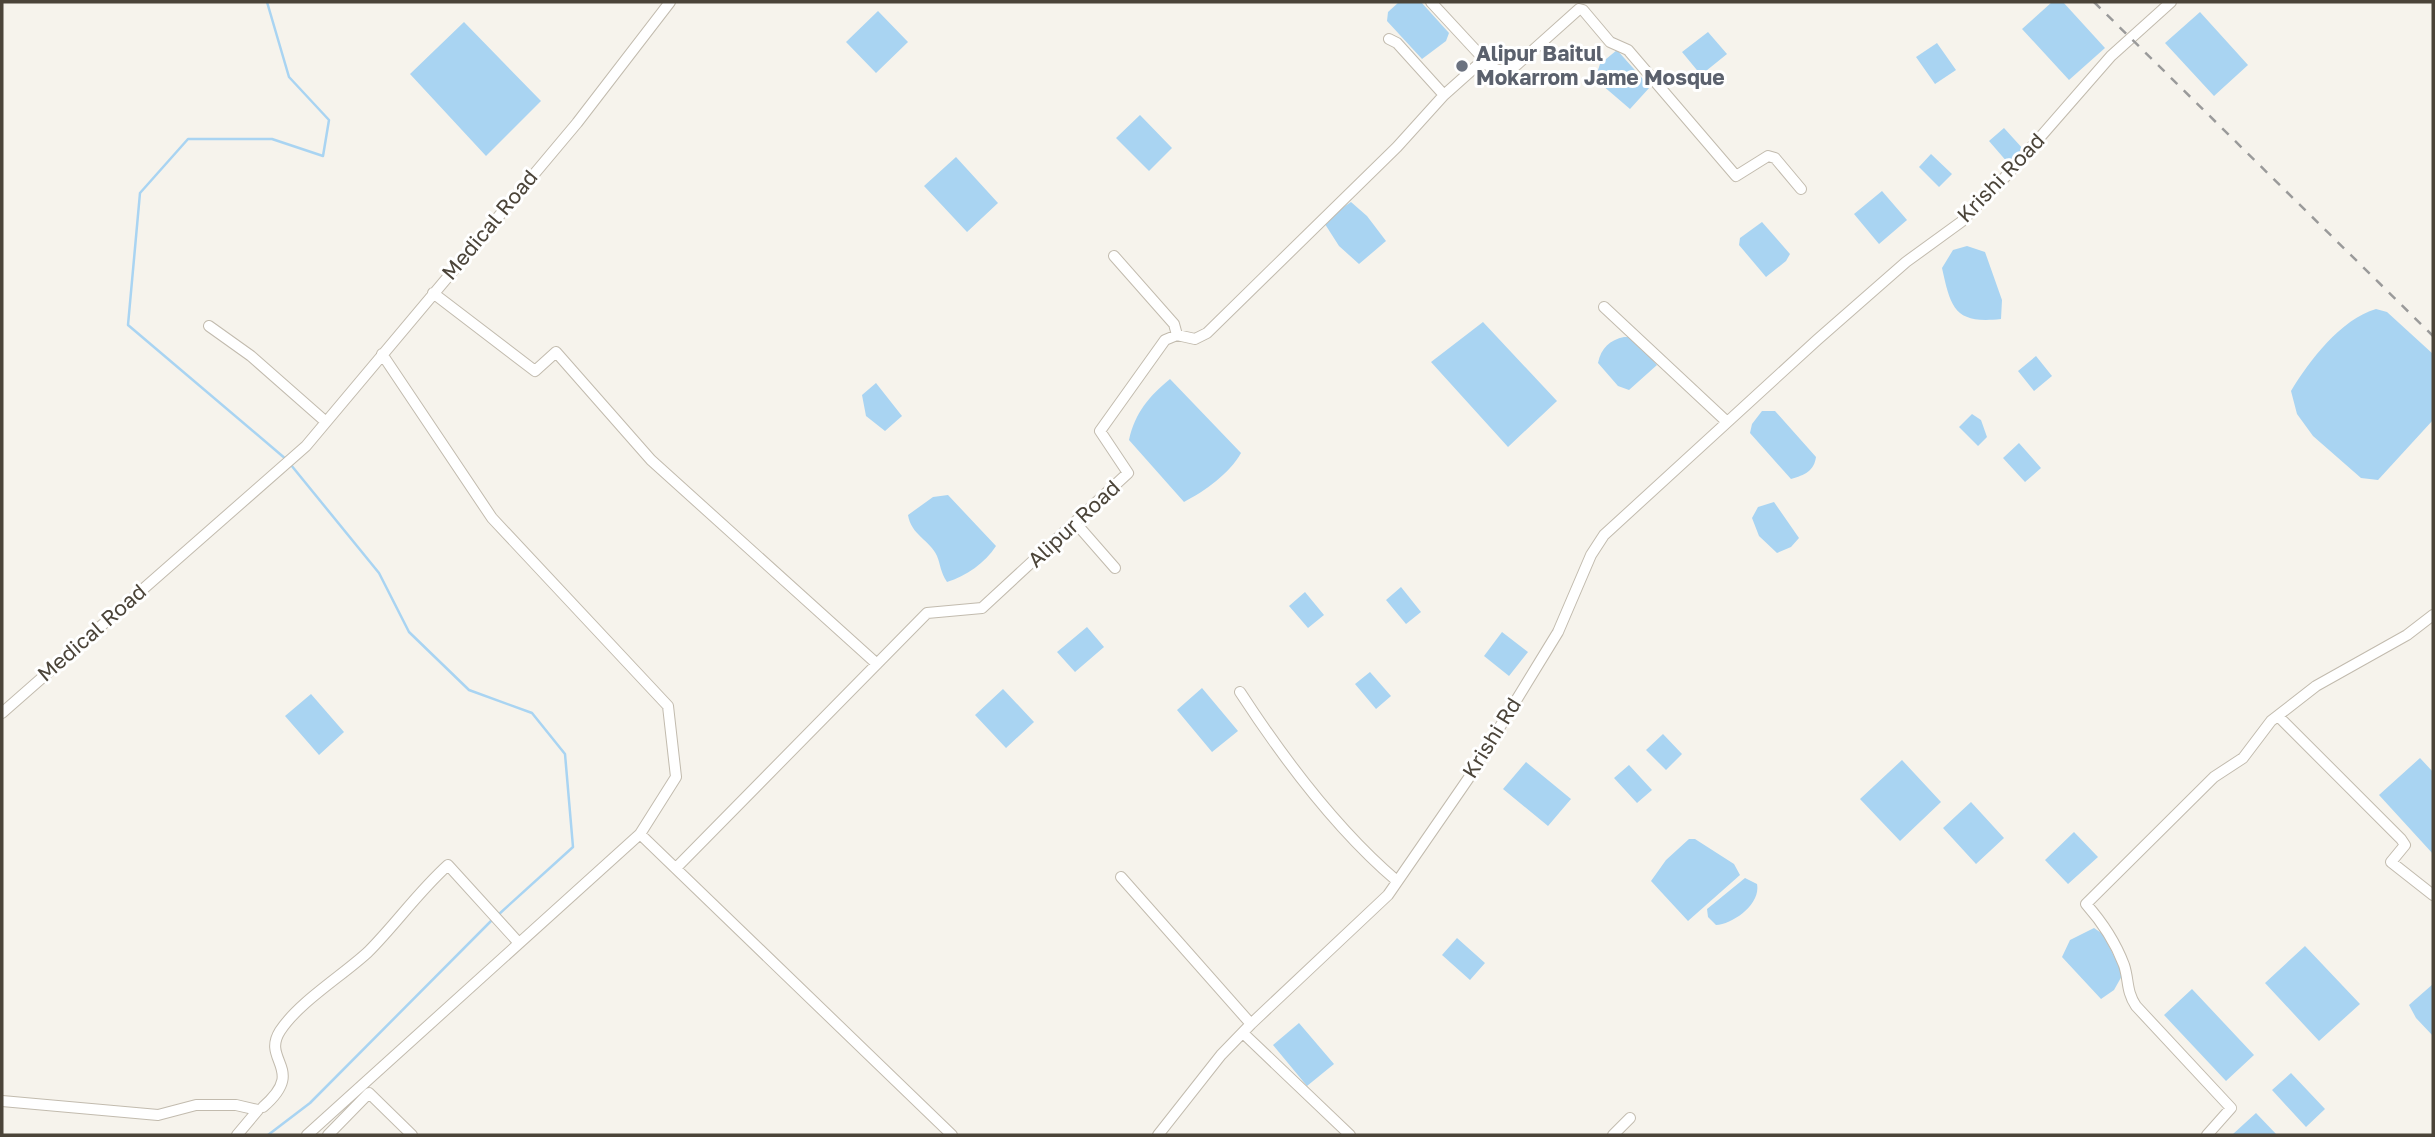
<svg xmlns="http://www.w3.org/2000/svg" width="2435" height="1137" font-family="'Golos Text',sans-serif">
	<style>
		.water { fill: #a9d4f2 }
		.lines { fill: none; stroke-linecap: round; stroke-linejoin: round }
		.stream { stroke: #a9d4f2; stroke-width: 2.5 }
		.minor-casing { stroke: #c2bbae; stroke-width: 12 }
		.minor { stroke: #fff; stroke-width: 10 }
		.rail { stroke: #9a9a9a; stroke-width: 2.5; stroke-dasharray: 9 9; stroke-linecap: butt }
		.worship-dot { fill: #6b7280; stroke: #fff; stroke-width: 2.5 }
		.labels { text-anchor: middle; stroke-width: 6; stroke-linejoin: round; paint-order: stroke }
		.worship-label { font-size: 21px; font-weight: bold; fill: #5b616d; stroke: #fff; text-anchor: start }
		.street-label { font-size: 21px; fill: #4b4439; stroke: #fff }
	</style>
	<rect width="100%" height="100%" fill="#f6f3ec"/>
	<path class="water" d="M1399,2h22l28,31 -3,8 -24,18 -35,-38 1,-9z
		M2052,2h11l42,46 -36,32 -47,-51z
		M878,11l30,31 -32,31 -30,-31z
		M2200,12l48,53 -34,31 -49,-53z
		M464,22l77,79 -55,55 -76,-82z
		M1708,32l19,22 -26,21 -19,-23z
		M1937,43l19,27 -21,14 -19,-27z
		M1617,50l33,37 -20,22 -35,-30 5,-15z
		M1140,115l32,33 -23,23 -33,-33z
		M2004,128l20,22 -16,13 -19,-22z
		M1931,154l21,20 -13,13 -20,-20z
		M956,157l42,46 -31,29 -43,-46z
		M1882,191l25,29 -28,24 -25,-30z
		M1351,202l16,14 19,25 -27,23 -20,-18 -16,-25z
		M1762,222l28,32 -4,7 -20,16 -27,-32 1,-7z
		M1967,246l18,6 17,48 -1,19c-46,5 -50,-10 -59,-51l11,-18z
		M2376,309l11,3 46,42v66l-55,60 -17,-2 -48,-42 -16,-22 -6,-23c18,-30 50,-72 85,-82z
		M1483,322l74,79 -49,46 -77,-85z
		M1624,337h8l25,28 -28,25 -11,-4 -20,-23c3,-15 12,-23 26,-26z
		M2036,356l16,20 -18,15 -16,-20z
		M1170,379l71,74c-12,21 -36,38 -57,49l-55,-62c6,-27 20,-44 41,-61z
		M876,383l26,33 -17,15 -19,-15 -4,-21z
		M1762,411h13l41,46c-2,14 -11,18 -25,22l-41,-46 2,-9z
		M1972,414l9,6 6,17 -9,9 -19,-19z
		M2019,443l22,25 -16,14 -22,-24z
		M948,495l48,51c-11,17 -30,30 -49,36 -7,-11 -6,-16 -10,-26 -7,-16 -26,-21 -29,-41l25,-18z
		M1774,502l25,36 -8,9 -14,6 -18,-17 -7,-18 6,-11z
		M1401,587l20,25 -15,12 -20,-24z
		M1305,592l19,23 -16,13 -19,-22z
		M1087,627l17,20 -29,25 -18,-20z
		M1502,632l26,20 -19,24 -25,-20z
		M1370,672l21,24 -15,13 -21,-25z
		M1202,688l36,43 -26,21 -35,-42z
		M1003,689l31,33 -28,26 -31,-33z
		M311,694l33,38 -25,23 -34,-39z
		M1663,734l19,20 -16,16 -20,-20z
		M2420,758l13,14v82l-54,-59z
		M1902,760l39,42 -41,39 -40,-42z
		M1526,762l45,37 -23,27 -45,-37z
		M1629,765l23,25 -15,13 -23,-25z
		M1971,802l33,36 -28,26 -33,-36z
		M2074,832l24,25 -30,27 -23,-24z
		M1689,839h6l39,25 6,11 -52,46 -37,-40 15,-21z
		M1745,878l12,6c4,20 -24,40 -41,41l-8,-8 -1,-8z
		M2094,928l9,6 20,40 -9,16 -13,9 -39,-42 8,-17z
		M1457,938l28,25 -15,17 -28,-25z
		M2305,946l55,58 -41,37 -54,-58z
		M2433,984v52l-17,-18 -7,-13z
		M2192,989l62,66 -28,26 -62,-66z
		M1299,1023l35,41 -27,22 -34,-41z
		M2291,1073l34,36 -19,18 -34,-37z
		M2256,1113l21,22h-43l-1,-1z"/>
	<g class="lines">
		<path class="stream" d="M267,2l22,75 40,43 -6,36 -51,-17h-84l-48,54 -12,132 159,135
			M291,465l88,108 30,59 60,58 63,23 33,41 8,93 -75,68
			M268,1135l42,-32 183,-184"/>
		<defs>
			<path id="minor" d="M1389,39l8,4 47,52
				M1481,62l17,8 14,-1 67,-60 4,1 27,32 18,8 108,126 32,-20 7,2 26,31
				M1114,256l60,68 3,11
				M433,293l102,78 21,-19 95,108 226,204
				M1604,307l122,114
				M209,326l42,30 75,66
				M382,354l110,164 176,188 8,71 -36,57
				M1073,524l7,4 35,40
				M1240,692c43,66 97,138 157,189
				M2,713l304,-267 271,-323 93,-121
				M2278,716l123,123 4,6 -14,17 42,33
				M676,868l251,-255 55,-5 146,-135 -28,-42 65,-91 12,-5 18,4 12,-6 190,-186 47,-52 37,-33v-6l-50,-54
				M1121,877l130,147
				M1243,1033l107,102
				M2,1101l156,14 38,-10h40l22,5 -21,25
				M263,1107c44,-38 -2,-46 17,-76 19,-29 62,-55 88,-79 28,-28 50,-60 80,-87l70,77
				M307,1135l333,-301 312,301
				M328,1135l41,-42 43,42
				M1158,1135l63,-80 30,-31 137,-129 80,-116 90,-147 33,-77 13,-20 213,-195 89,-78 55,-40 47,-48 103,-118 60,-54
				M1613,1135l17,-17
				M2207,1135l24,-27 -95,-102c-10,-15 -7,-26 -12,-41 -9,-24 -22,-43 -38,-61l128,-127 29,-19 28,-37 45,-35 91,-51 26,-20"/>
		</defs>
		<use href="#minor" class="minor-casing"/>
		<use href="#minor" class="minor"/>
		<path class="rail" d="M2094,2l339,334"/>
	</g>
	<circle class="worship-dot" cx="1462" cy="66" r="7"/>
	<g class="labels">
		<g class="worship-label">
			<text x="1476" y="61">Alipur Baitul<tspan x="1476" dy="24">Mokarrom Jame Mosque</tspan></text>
		</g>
		<g class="street-label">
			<text transform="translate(2001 178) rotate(-46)" y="7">Krishi Road</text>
			<text transform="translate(490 225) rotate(-50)" y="7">Medical Road</text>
			<text transform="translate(1074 524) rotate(-43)" y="7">Alipur Road</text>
			<text transform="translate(92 633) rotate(-41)" y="7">Medical Road</text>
			<text transform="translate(1492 738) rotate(-58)" y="7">Krishi Rd</text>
		</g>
	</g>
	<rect width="2435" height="1137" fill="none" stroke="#4b4439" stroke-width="7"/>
</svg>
